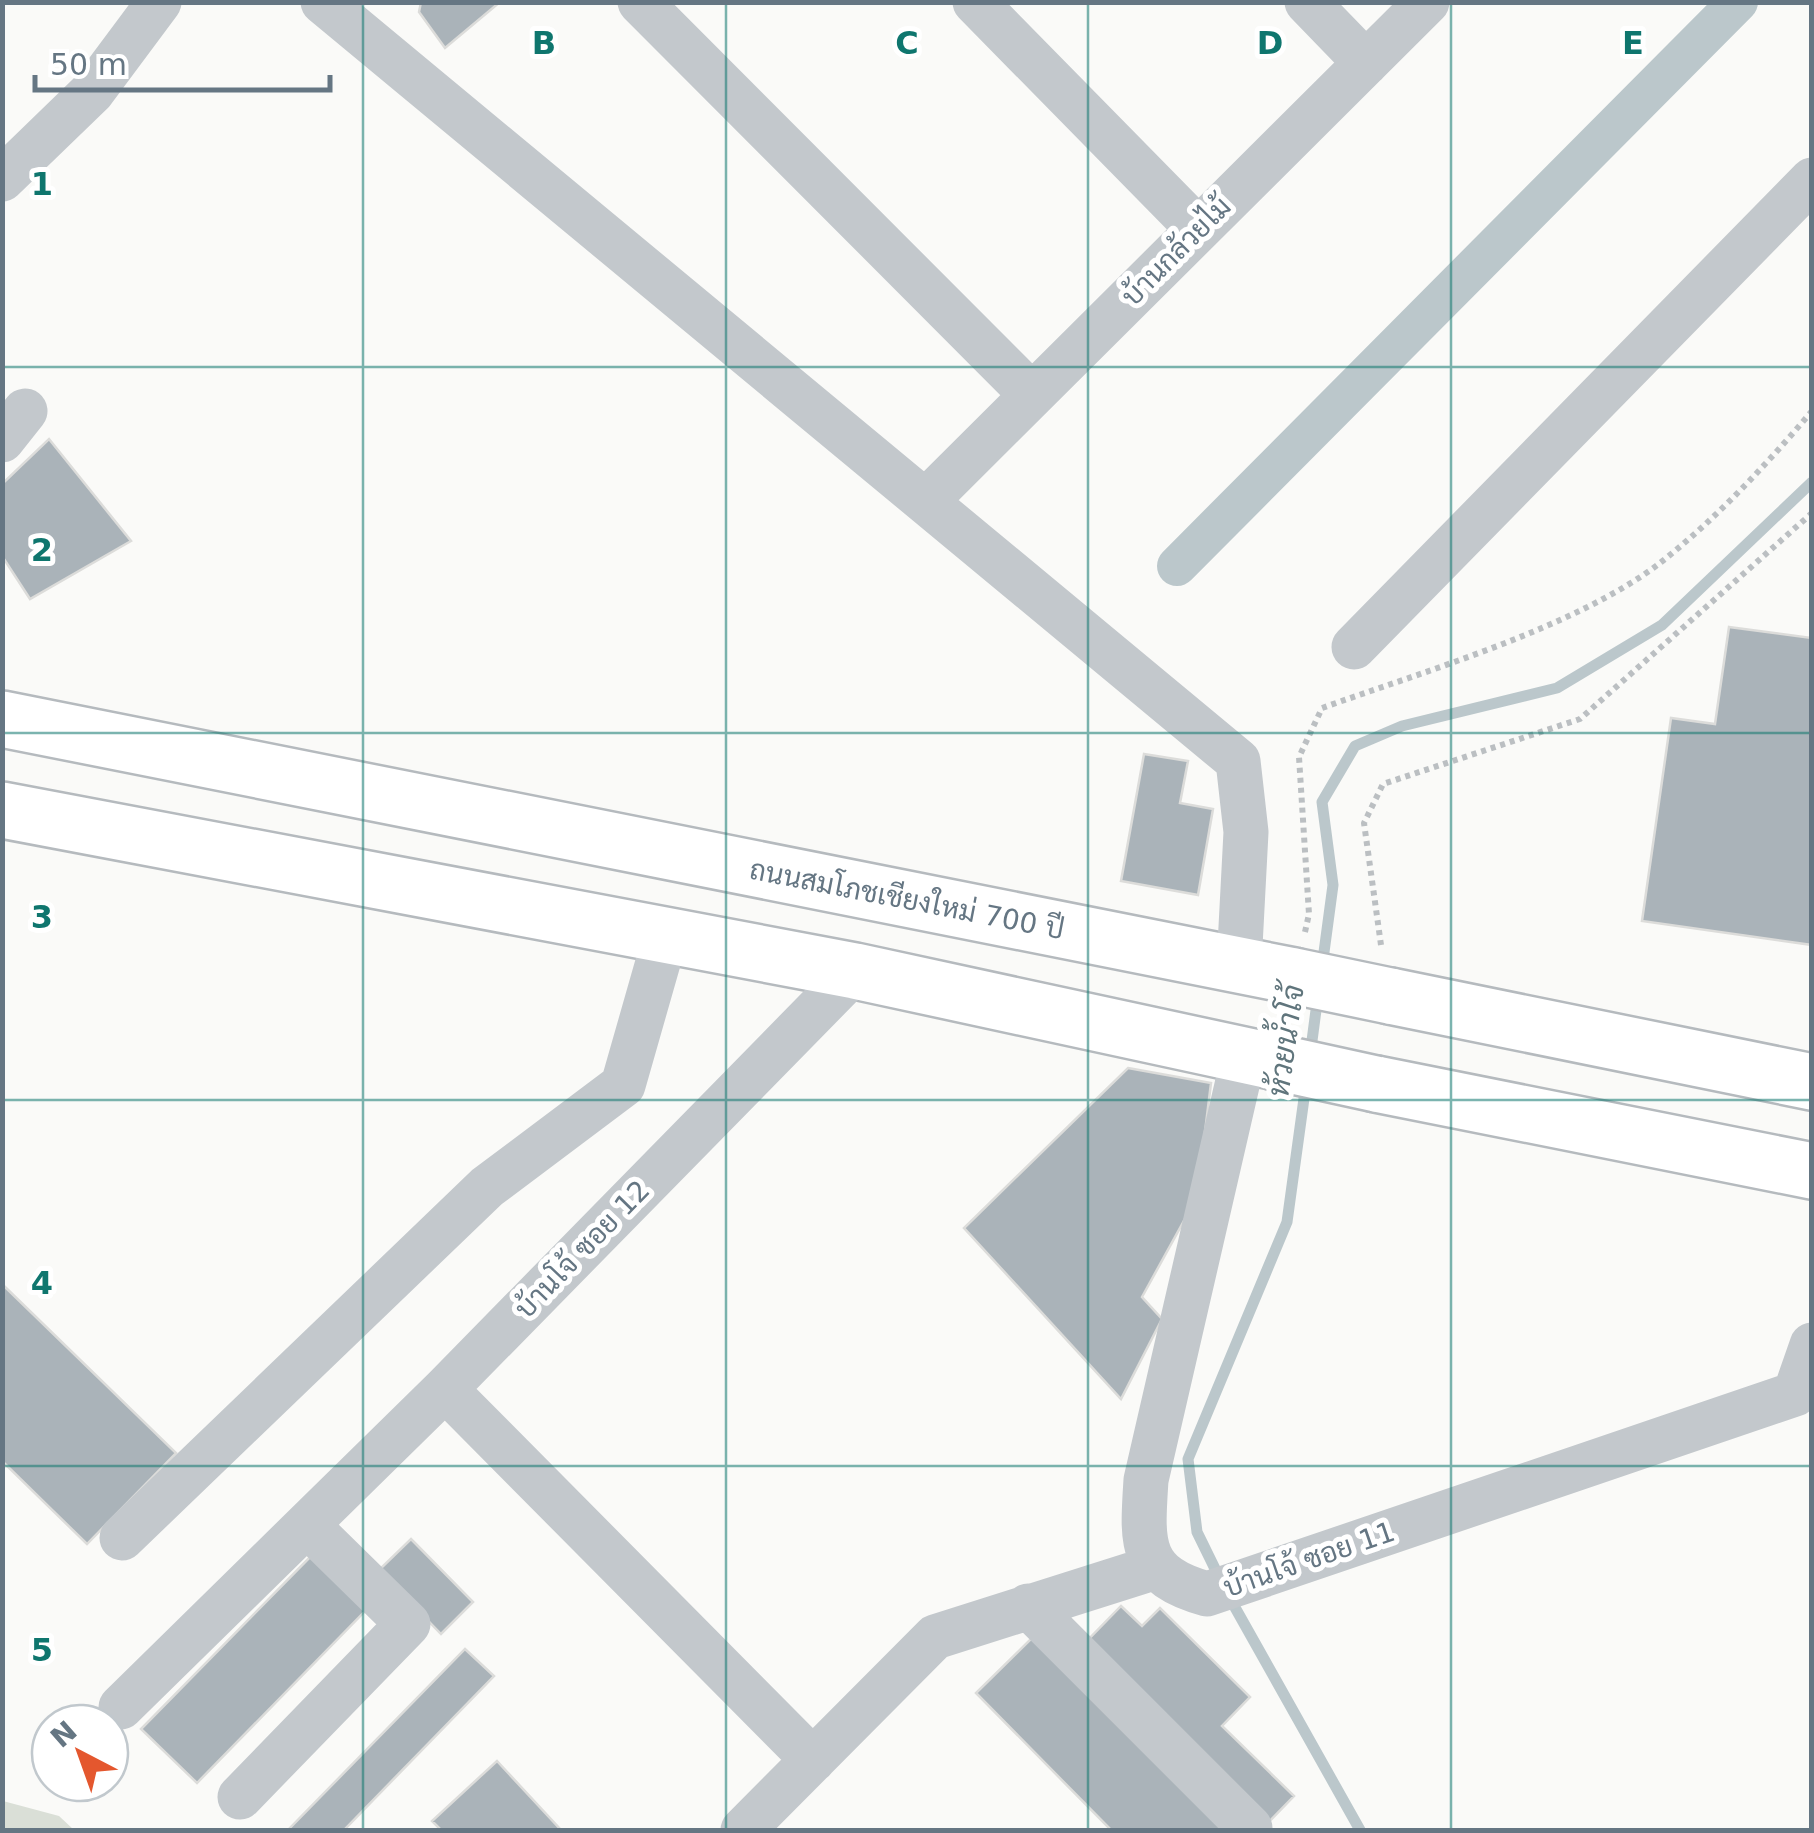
<svg xmlns="http://www.w3.org/2000/svg" width="1814" height="1833" font-family="'DejaVu Sans',Sarabun,sans-serif">
	<style>
		.green { fill: #dadfd7 }
		.lines { fill: none; stroke-linecap: round; stroke-linejoin: round }
		.stream { stroke: #bbc7cb; stroke-width: 11 }
		.canal { stroke: #bbc7cb; stroke-width: 40 }
		.building { fill: #aab3b9; stroke: #dcdcda; stroke-width: 2.5 }
		.major-casing { stroke: #b5babe; stroke-width: 60 }
		.path { stroke: #bbbfc2; stroke-width: 6; stroke-dasharray: 5 5; stroke-linecap: butt }
		.minor { stroke: #c3c8cc; stroke-width: 45 }
		.major { stroke: #fff; stroke-width: 55 }
		.major-bridge-casing { stroke: #b5babe; stroke-width: 60; stroke-linecap: butt }
		.major-bridge { stroke: #fff; stroke-width: 55 }
		.grid { fill: none; stroke: #0f766e; stroke-width: 2.5; stroke-opacity: 0.55 }
		.labels { text-anchor: middle; stroke-width: 10; stroke-linejoin: round; paint-order: stroke }
		.street-label { font-size: 28px; fill: #657683; stroke: #fff }
		.water-label { font-size: 30px; font-style: italic; fill: #60757c; stroke: #fff }
		.grid-label { font-size: 32px; text-anchor: middle; font-weight: bold; fill: #0f766e; stroke: #fff; stroke-width: 10; stroke-linejoin: round; paint-order: stroke }
	</style>
	<rect width="100%" height="100%" fill="#fafaf8"/>
	<path class="green" d="M3,1801l56,15 15,14h-71z"/>
	<g class="lines">
		<path class="stream" d="M1322,967l11,-82 -11,-83 33,-56 47,-20 155,-38 105,-63 150,-143
			M1310,1056l8,-61
			M1220,1579l-23,-47 -9,-73 99,-237 19,-138
			M1228,1595l132,235"/>
		<path class="canal" d="M1177,566l561,-564"/>
	</g>
	<path class="building" d="M421,2h79l-55,46 -26,-36z
		M49,439l82,102 -101,58 -28,-43v-72z
		M1729,627l83,11v307l-170,-24 29,-203 44,6z
		M1144,754l44,7 -8,42 33,6 -15,86 -77,-14z
		M1128,1068l83,15 -14,114 -55,100 20,22 -41,80 -157,-171z
		M2,1284l174,169 -89,91 -85,-83z
		M411,1539l62,63 -32,32 -62,-64z
		M313,1554l55,54 -171,175 -56,-54z
		M1121,1606l21,20 18,-18 90,89 -28,29 72,70 -30,31 -183,-180z
		M1039,1631l197,199h-125l-135,-137z
		M465,1649l29,27 -150,154h-56z
		M497,1761l64,69h-120l-9,-9z"/>
	<g class="lines">
		<defs>
			<path id="major" d="M2,719l1292,257
				M2,810l853,161 416,90
				M1390,996l422,86
				M1376,1084l436,87"/>
		</defs>
		<use href="#major" class="major-casing"/>
		<path class="path" d="M1305,932l4,-18 -10,-157 23,-49c100,-36 255,-81 338,-145 56,-44 106,-98 152,-152
			M1381,945l-17,-122 19,-39 197,-65 232,-206"/>
		<path class="minor" d="M323,2l915,759 8,71 -7,133
			M640,2l391,392
			M975,2l223,227
			M1307,2l59,61
			M2,179l90,-87 67,-90
			M2,440l23,-29
			M927,500l500,-498
			M1354,647l458,-467
			M1244,1055l-98,425c-4,63 -8,95 61,114l588,-200
			M445,1389l368,371
			M1795,1394l17,-49
			M122,1538l365,-351 136,-102 42,-147
			M1028,1606l222,222
			M121,1707l324,-318 410,-418
			M240,1797l168,-173 -100,-98
			M743,1830l192,-193 221,-70"/>
		<use href="#major" class="major"/>
		<defs>
			<path id="major-bridge" d="M1294,976l96,20
				M1271,1061l105,23"/>
		</defs>
		<use href="#major-bridge" class="major-bridge-casing"/>
		<use href="#major-bridge" class="major-bridge"/>
	</g>
	<path class="grid" d="M363,2v1828M726,2v1828M1088,2v1828M1451,2v1828M2,367h1810M2,733h1810M2,1100h1810M2,1466h1810"/>
	<g class="labels">
		<g class="street-label">
			<text transform="translate(1176 251) rotate(-45)" y="10">บ้านกล้วยไม้</text>
			<text transform="translate(907 899) rotate(11)" y="10">ถนนสมโภชเชียงใหม่ 700 ปี</text>
			<text transform="translate(582 1249) rotate(-46)" y="10">บ้านโจ้ ซอย 12</text>
			<text transform="translate(1309 1559) rotate(-19)" y="10">บ้านโจ้ ซอย 11</text>
		</g>
		<g class="water-label">
			<text transform="translate(1286 1041) rotate(-82)" y="10">ห้วยน้ำโจ้</text>
		</g>
	</g>
	<g class="grid-label">
		<text x="544" y="54">B</text>
		<text x="907" y="54">C</text>
		<text x="1270" y="54">D</text>
		<text x="1633" y="54">E</text>
		<text x="42" y="195">1</text>
		<text x="42" y="561">2</text>
		<text x="42" y="928">3</text>
		<text x="42" y="1294">4</text>
		<text x="42" y="1661">5</text>
	</g>
	<rect width="1814" height="1833" fill="none" stroke="#657683" stroke-width="10"/>
	<g transform="translate(80 1753) rotate(319)"><circle r="48" fill="#ffffff" stroke="#c1c8cd" stroke-width="2.5"/>
	<path d="M0-8L18 38L0 25L-18 38Z" fill="#e4572e"/>
	<text y="-15" font-size="28" font-weight="bold" text-anchor="middle" fill="#657683">N</text>
	</g>
	<path d="M35 75v15h295v-15" fill="none" stroke="#657683" stroke-width="5"/>
	<text x="50" y="75" font-size="30" fill="#657683" stroke="#ffffff" stroke-width="8" paint-order="stroke">50 m</text>
</svg>
